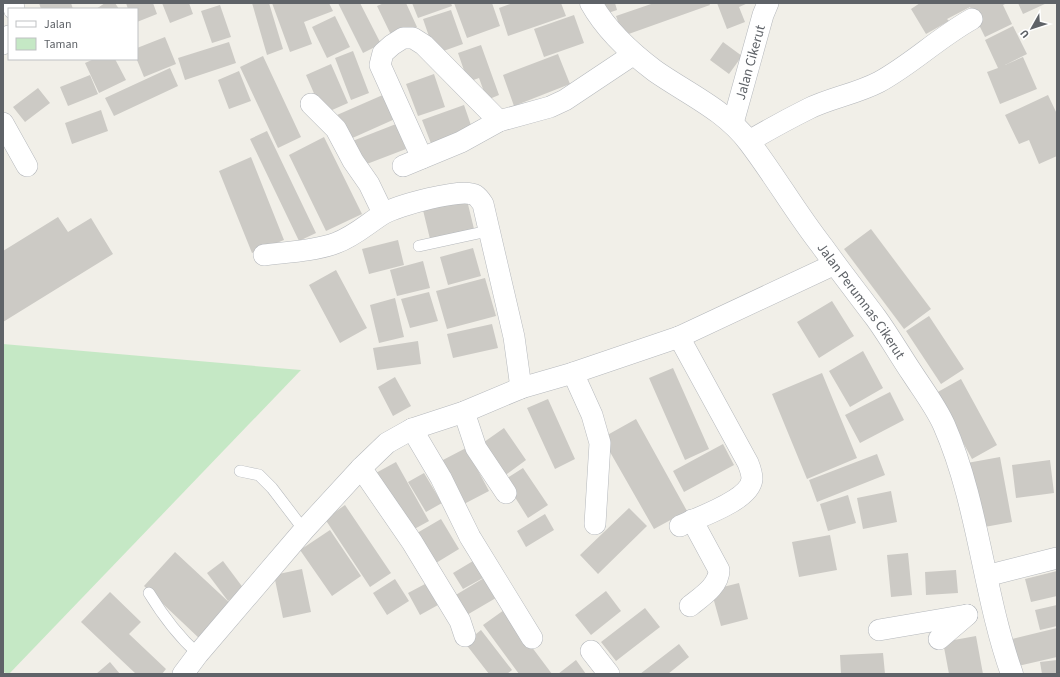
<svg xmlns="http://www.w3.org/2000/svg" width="1060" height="677" font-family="'Source Sans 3',sans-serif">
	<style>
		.green { fill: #c5e8c5 }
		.building { fill: #cccac5 }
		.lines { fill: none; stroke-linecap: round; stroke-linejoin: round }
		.service-casing { stroke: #b5b8bc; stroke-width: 12 }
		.minor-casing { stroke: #b5b8bc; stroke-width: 22 }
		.tertiary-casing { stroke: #b5b8bc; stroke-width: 23 }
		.service { stroke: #fff; stroke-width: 11 }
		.minor { stroke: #fff; stroke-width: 21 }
		.tertiary { stroke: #fff; stroke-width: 22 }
		.labels { text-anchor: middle; stroke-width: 4; stroke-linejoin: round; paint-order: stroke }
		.street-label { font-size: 14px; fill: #5f6368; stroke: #fff }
	</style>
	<rect width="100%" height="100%" fill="#f1efe8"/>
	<path class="green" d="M3,344l298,26 -292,304 -6,-2z"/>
	<path class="building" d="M39,3h32l2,6h-32z
		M105,3h10l4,6h-23z
		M126,3h27l4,11 -20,8v-13h-9z
		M162,3h27l4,11 -23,9z
		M252,3h17l14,46 -16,6z
		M272,3h57l4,8 -29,11 8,22 -22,8z
		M338,3h22l21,41 -18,9z
		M384,3h22l11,24 -24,12 -16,-33z
		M412,3h39l1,3 -34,12z
		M454,3h38l8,23 -33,12z
		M513,3h48l5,13 -58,20 -9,-28z
		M598,3h17l2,7 -15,5z
		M654,3h55l1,2 -87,31 -7,-20z
		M717,3h31l-9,4 6,15 -18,7z
		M920,3h87l-4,2 9,19 -27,13 -15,-30 -23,12 2,2 -23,13 -15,-25z
		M1018,3h29l-24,11z
		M220,5l11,32 -19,6 -11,-32z
		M451,10l12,34 -28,10 -12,-35z
		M574,15l10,28 -40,14 -10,-28z
		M335,16l15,31 -23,11 -15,-31z
		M1013,26l14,28 -22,11 18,-8 14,32 -37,15 -13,-32 11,-4 -13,-28z
		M165,37l11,27 -32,13 -7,-17v-12z
		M229,42l7,21 -51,17 -7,-22z
		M723,42l19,14 -13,18 -19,-14z
		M481,45l18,50 -12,5 -8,-22 -11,4 -10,-29z
		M353,51l16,42 -18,7 -16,-42z
		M558,54l12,30 -56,22 -11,-31z
		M263,56l38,81 -23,11 -38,-81z
		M94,59h21l11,21 -27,13 -14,-30z
		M331,64l17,39 -25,11 -17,-39z
		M170,68l8,18 -64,30 -9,-18z
		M239,71l12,30 -22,8 -11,-29z
		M434,74l11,33 -27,9 -12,-32z
		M90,75l8,19 -30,12 -8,-19z
		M38,88l12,15 -25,19 -12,-15z
		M385,94l10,25 -47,21 -11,-25z
		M1048,95l9,19v42l-18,8 -10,-24 -10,4 -14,-29z
		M464,105l9,26 -41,15 -10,-26z
		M101,110l7,21 -36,13 -7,-21z
		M396,124l10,25 -47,18 -9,-25z
		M267,131l49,102 -17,8 -49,-102z
		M324,137l38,77 -36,17 -37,-76z
		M251,157l33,83 -32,13 -33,-82z
		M466,196l8,33 -44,10 -8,-33z
		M58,217l10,15 23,-14 22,36 -110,68v-71z
		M871,229l60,80 -27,20 -60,-80z
		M398,240l6,25 -35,9 -7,-25z
		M473,248l8,28 -33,9 -8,-28z
		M423,261l7,27 -33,8 -7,-26z
		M336,270l31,58 -27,15 -31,-58z
		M485,278l11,38 -49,13 -11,-38z
		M429,292l9,29 -28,7 -9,-29z
		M395,298l9,39 -25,6 -9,-38z
		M832,301l22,35 -35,22 -22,-36z
		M929,316l35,53 -23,15 -35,-53z
		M492,324l6,24 -45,10 -6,-24z
		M418,341l3,23 -44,6 -4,-22z
		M863,351l20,37 -33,19 -21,-36z
		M673,368l36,81 -24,11 -36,-82z
		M822,373l35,85 -50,21 -35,-85z
		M395,377l16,29 -18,10 -15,-29z
		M961,379l36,66 -25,14 -36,-66z
		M890,392l14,28 -44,23 -15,-28z
		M548,399l27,60 -20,10 -28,-61z
		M636,419l51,92 -33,18 -52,-91z
		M504,428l22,32 -26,19 -23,-32z
		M723,444l11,21 -50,27 -11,-21z
		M466,448l23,43 -25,13 -23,-43z
		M877,454l8,21 -68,27 -8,-22z
		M1000,457l12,65 -33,6 -12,-65z
		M1050,460l4,33 -38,5 -4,-33z
		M396,462l33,59 -22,12 -33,-59z
		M523,468l25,37 -20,13 -24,-38z
		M424,473l18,30 -16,9 -18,-30z
		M891,491l6,31 -34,7 -6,-31z
		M848,495l8,28 -28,8 -8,-27z
		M345,505l46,68 -21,14 -45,-68z
		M629,508l18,18 -49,48 -18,-19z
		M545,514l9,16 -28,17 -9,-16z
		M441,519l18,30 -23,14 -19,-30z
		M330,530l31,46 -29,20 -32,-46z
		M830,535l7,35 -38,7 -7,-35z
		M175,552l58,54 -32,34 -57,-54z
		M908,553l4,42 -21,2 -4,-42z
		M223,561l21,28 -16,12 -21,-28z
		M473,561l10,17 -20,11 -10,-16z
		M302,569l9,43 -28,6 -9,-43z
		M956,570l2,23 -32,2 -1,-23z
		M1057,571v25l-26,6 -6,-23z
		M489,575l12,20 -41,24 -11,-20z
		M395,579l14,22 -22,14 -14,-22z
		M739,583l9,36 -27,7 -10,-36z
		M425,584l13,21 -18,10 -12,-22z
		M606,591l15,20 -30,24 -16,-20z
		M110,592l31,30 -12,12 37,35 -4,5h-26l-55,-52z
		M1057,605v21l-17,4 -5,-20z
		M645,608l15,19 -44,34 -15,-19z
		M504,610l48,64h-33l-36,-49z
		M1057,628v29l-39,9 -6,-27z
		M481,630l31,40 -5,4h-18l-24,-31z
		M976,636l7,38h-34l-6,-32z
		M679,644l10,13 -21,17h-28z
		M883,653l2,21h-44l-1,-19z
		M576,660l10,14h-28z
		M1057,660v14h-15l-2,-12z
		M110,662l10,12h-24z"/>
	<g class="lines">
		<defs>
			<path id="service" d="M419,246l69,-15
				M240,471l19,4 13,13 32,42
				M149,593c14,23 29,43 49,61"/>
			<g id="minor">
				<path d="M13,3l1,6"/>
				<path d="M3,44l6,-8"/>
				<path d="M311,104l25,25 17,32 16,23 14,29"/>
				<path d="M3,123l24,43"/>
				<path id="s1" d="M733,123l30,-108 5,-12"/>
				<path d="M749,141c19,-11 39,-22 59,-32 22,-11 48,-15 71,-27 33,-18 59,-44 93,-63"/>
				<path d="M422,158l-42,-93 3,-12 9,-8 11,-7h10l11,7 75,76"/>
				<path d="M403,166l58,-24 38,-21 51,-14 15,-7 69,-46"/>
				<path d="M264,255c24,-3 50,-4 72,-12 19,-7 31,-19 47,-29 13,-8 80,-27 92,-19 3,2 6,6 8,9l31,133 7,51"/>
				<path d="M679,337l69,126c2,5 4,11 4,16 -2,22 -54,38 -72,47"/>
				<path d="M573,373l19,42 8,28 -5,81"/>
				<path d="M464,412l12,36 30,45"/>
				<path d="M412,429l29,49 29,59 62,101"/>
				<path d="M361,468l51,74 48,79 5,15"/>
				<path d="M986,576l71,-18"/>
				<path d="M690,606c11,-9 29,-20 29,-36l-27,-50"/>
				<path d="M879,630l88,-15"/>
				<path d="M939,639l28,-24"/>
				<path d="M591,651l18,23"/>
				<path d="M183,674l15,-20 106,-124 57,-62 26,-25 25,-14 52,-17 57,-24 52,-15 106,-36 156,-73"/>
			</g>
			<g id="tertiary">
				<path id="s2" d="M591,3c15,27 40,50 64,68 33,23 70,39 94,71 26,34 47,71 73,104 18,25 36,48 54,72 13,18 24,37 36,55 11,17 24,34 32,52 35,80 39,168 68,249"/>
			</g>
		</defs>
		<use href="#service" class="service-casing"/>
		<use href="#minor" class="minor-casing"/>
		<use href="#tertiary" class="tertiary-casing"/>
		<use href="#service" class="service"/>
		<use href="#minor" class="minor"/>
		<use href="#tertiary" class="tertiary"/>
	</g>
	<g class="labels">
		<g class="street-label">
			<text dy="5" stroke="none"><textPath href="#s1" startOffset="63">Jalan Cikerut</textPath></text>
			<text dy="5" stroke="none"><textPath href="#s2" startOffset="407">Jalan Perumnas Cikerut</textPath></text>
		</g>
	</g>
	<rect width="1060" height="677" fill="none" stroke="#5f6368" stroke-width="8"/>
	<rect x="8" y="8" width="130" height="52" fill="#ffffff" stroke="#bfc1c3"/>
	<rect x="16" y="21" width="20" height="6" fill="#ffffff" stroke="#bfc1c3"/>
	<text x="44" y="28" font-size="12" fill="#5f6368">Jalan</text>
	<rect x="16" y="38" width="20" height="12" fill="#c5e8c5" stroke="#bfc1c3"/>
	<text x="44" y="48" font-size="12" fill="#5f6368">Taman</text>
	<g transform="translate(1032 28) rotate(231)" stroke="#ffffff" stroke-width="3" paint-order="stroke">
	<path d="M0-3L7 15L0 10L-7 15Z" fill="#5f6368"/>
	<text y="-6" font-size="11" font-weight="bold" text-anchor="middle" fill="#5f6368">U</text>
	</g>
</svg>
